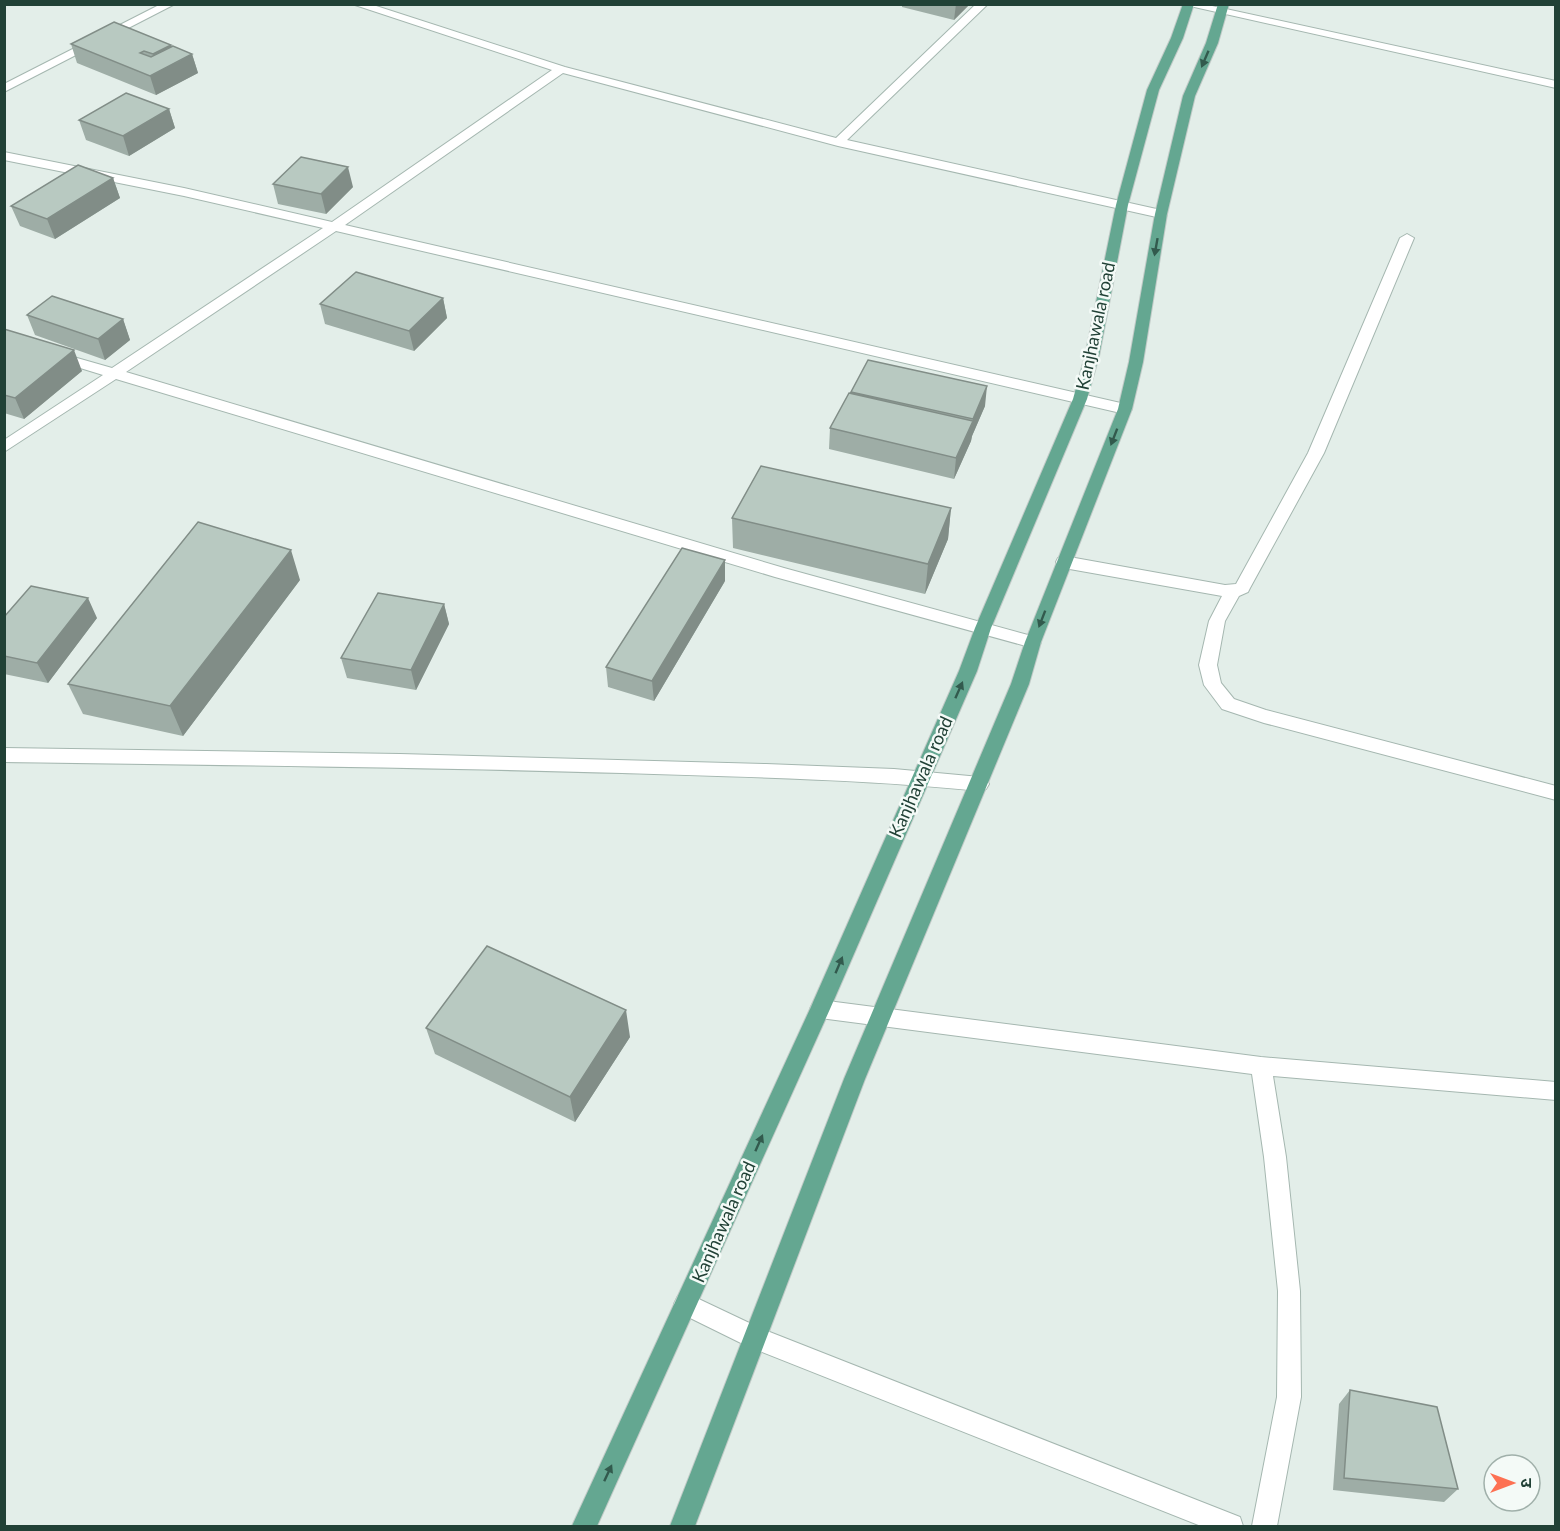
<svg xmlns="http://www.w3.org/2000/svg" width="1560" height="1531" font-family="Lato,'Noto Sans Devanagari',sans-serif">
	<style>
		.lines { fill: none; stroke-linecap: round; stroke-linejoin: round }
		.minor-casing { stroke: #a5b7b0; stroke-width: 2 }
		.major-casing { stroke: #c1cac7; stroke-width: 2 }
		.minor { fill: #fff; fill-rule: evenodd }
		.major { fill: #64a791; fill-rule: evenodd }
		.wall { fill: #9eada6 }
		.shaded-wall { fill: #818d87 }
		.building { fill: #b8c9c1; stroke: #818d87; stroke-width: 1.5 }
		.oneway { fill: #325a4d }
		.labels { text-anchor: middle; stroke-width: 5; stroke-linejoin: round; paint-order: stroke }
		.street-label { font-size: 18px; fill: #214136; stroke: #f4faf7 }
	</style>
	<rect width="100%" height="100%" fill="#e3eee9"/>
	<g class="lines">
		<defs>
			<path id="minor" d="M161,4h14l-171,88v-8z
				M352,4h18l195,63 271,71 140,-134h12l-141,136 314,70 5,1 1,3 -1,3 -5,1 -323,-72 -275,-73 -218,152 780,179 7,5 -2,3 -5,2 -789,-183 -210,141 658,196 255,70 2,4 -2,4 -6,2 -258,-71 -659,-198 -112,73v-12l99,-65 -52,-16 -2,-3 2,-3 5,-1 56,16 211,-140 -139,-32 -180,-36v-8l180,36 148,34 220,-152z
				M1181,4h22l353,77v7z
				M1407,234l7,4 -90,215 -74,135 -2,4 -9,4 -14,25 -8,44 4,18 13,16 32,11 290,76v14l-292,-77 -42,-14 -18,-24 -5,-20 10,-44 13,-25 -158,-28 -6,-2 -2,-4 2,-4 6,-2 161,29 11,-1 72,-131 92,-215z
				M4,748l396,6 366,10 128,5 86,8 6,2 3,5 -3,5 -6,2c-119,-12 -238,-14 -358,-18 -205,-6 -411,-8 -618,-11z
				M820,1000l441,57 295,25v18l-283,-24 13,81 14,134 1,106 -24,129h-25l25,-129 1,-106 -14,-134 -12,-83 -432,-56 -7,-3 -3,-6 3,-6z
				M686,1293l76,36 478,188 3,9h-42l-454,-180 -69,-34 -4,-8 4,-8z"/>
			<path id="major" d="M1183,4h11l-11,34 -24,52 -31,115 -29,151 -12,43 -96,229 -14,43 -147,338 -233,517h-25l238,-517 149,-338 16,-43 98,-229 12,-43 31,-151 31,-115 24,-52z
				M1218,4h11l-11,39 -23,53 -28,118 -24,148 -11,47 -91,233 -12,42 -164,395 -170,447h-25l174,-447 167,-395 14,-42 93,-233 11,-47 26,-148 28,-118 23,-53z"/>
		</defs>
		<use href="#minor" class="minor-casing"/>
		<use href="#major" class="major-casing"/>
		<use href="#minor" class="minor"/>
		<use href="#major" class="major"/>
	</g>
	<path class="wall" d="M902,4h68l-16,16 -52,-13z
		M71,44l100,3 21,7 6,19 -42,22 -79,-32z
		M169,109l6,19 -46,28 -43,-16 -7,-20z
		M113,178l7,20 -65,41 -35,-13 -9,-20z
		M273,184l80,3 -27,27 -48,-10z
		M443,298l4,20 -33,33 -89,-27 -5,-20z
		M27,315l96,4 7,21 -25,20 -70,-25z
		M4,329l78,42 -58,48 -20,-6z
		M851,392l134,14 -13,30 -1,5 -17,38 -125,-30 1,-21z
		M951,508l-3,31 -23,55 -192,-46 -1,-30z
		M300,580l-117,156 -100,-22 -15,-30z
		M725,581l-71,120 -46,-14 -2,-20z
		M444,604l5,20 -33,66 -69,-12 -6,-20z
		M4,617l93,1 -49,65 -44,-9z
		M426,1028l204,9 -55,85 -140,-68z
		M1350,1390l108,99 -14,13 -111,-12 6,-86z"/>
	<path class="shaded-wall" d="M956,4h14l-16,16z
		M171,45l5,18 16,-9 6,19 -42,22 -6,-19 8,-4 -5,-18z
		M169,109l6,19 -46,28 -6,-20z
		M348,167l5,20 -27,27 -5,-20z
		M113,178l7,20 -65,41 -8,-20z
		M443,298l4,20 -33,33 -5,-20z
		M123,319l7,21 -25,20 -7,-21z
		M74,350l8,21 -58,48 -9,-21z
		M987,386l-2,20 -13,30 -1,5 -17,38 2,-21 16,-34 1,-5z
		M951,508l-3,31 -23,55 3,-30z
		M291,550l9,30 -117,156 -13,-30z
		M725,560v21l-71,120 -2,-20z
		M88,598l9,20 -49,65 -11,-20z
		M444,604l5,20 -33,66 -5,-20z
		M626,1010l4,27 -55,85 -5,-25z"/>
	<path class="building" d="M114,22l57,23 -18,9 -9,-3 -4,2 11,4 22,-11 19,8 -42,22 -79,-32z
		M126,93l43,16 -46,27 -44,-16z
		M301,157l47,10 -27,27 -48,-10z
		M78,165l35,13 -66,41 -36,-13z
		M356,272l87,26 -34,33 -89,-27z
		M52,296l71,23 -25,20 -71,-24z
		M4,329l70,21 -59,48 -11,-3z
		M868,360l119,26 -14,33 -122,-27z
		M849,393l124,28 -17,37 -126,-30z
		M761,466l190,42 -23,56 -196,-46z
		M198,522l93,28 -121,156 -102,-22z
		M682,548l43,12 -73,121 -46,-14z
		M31,586l57,12 -51,65 -33,-7v-39z
		M378,593l66,11 -33,66 -70,-12z
		M487,946l139,64 -56,87 -144,-69z
		M1350,1390l87,17 21,82 -114,-11z"/>
	<defs><path id="oneway-solid" d="M-6-.8H1V-3.2L6.5 0L1 3.2V.8H-6Z" transform="scale(1.5)"/></defs>
	<g class="oneway">
		<use href="#oneway-solid" transform="translate(1205 59) rotate(113)"/>
		<use href="#oneway-solid" transform="translate(1156 247) rotate(100)"/>
		<use href="#oneway-solid" transform="translate(1114 437) rotate(111)"/>
		<use href="#oneway-solid" transform="translate(1042 619) rotate(111)"/>
		<use href="#oneway-solid" transform="translate(959 690) rotate(-66)"/>
		<use href="#oneway-solid" transform="translate(839 965) rotate(-67)"/>
		<use href="#oneway-solid" transform="translate(759 1143) rotate(-66)"/>
		<use href="#oneway-solid" transform="translate(608 1473) rotate(-65)"/>
	</g>
	<g class="labels">
		<g class="street-label">
			<text transform="translate(1096 326) rotate(-78)" y="6">Kanjhawala road</text>
			<text transform="translate(921 777) rotate(-66)" y="6">Kanjhawala road</text>
			<text transform="translate(724 1222) rotate(-66)" y="6">Kanjhawala road</text>
		</g>
	</g>
	<rect width="1560" height="1531" fill="none" stroke="#214136" stroke-width="12"/>
	<g transform="translate(1512 1483) rotate(90)"><circle r="28" fill="#f4faf7" stroke="#a0b0aa" stroke-width="1.5"/>
	<path d="M0-4.5L10 22L0 15L-10 22Z" fill="#fd7153"/>
	<text y="-9" font-size="16" font-weight="bold" text-anchor="middle" fill="#214136">उ</text>
	</g>
</svg>
